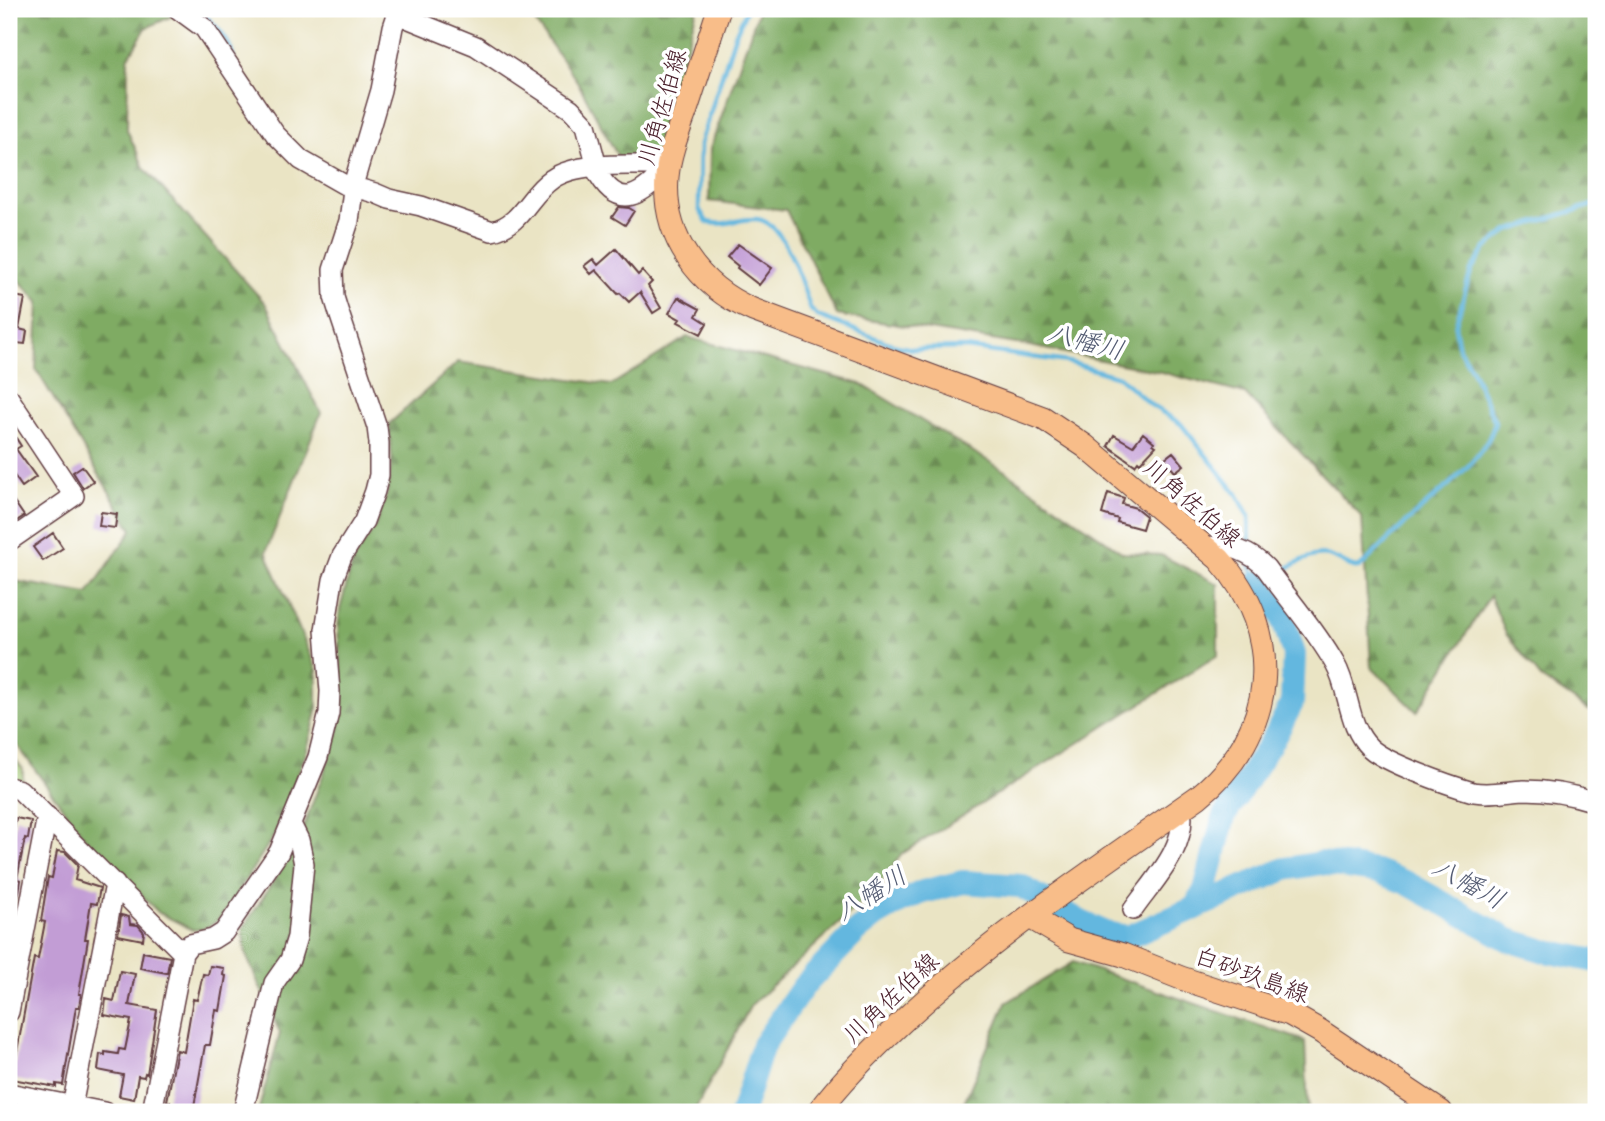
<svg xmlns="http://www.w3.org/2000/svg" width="1605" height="1121" font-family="Mali,'Klee One',sans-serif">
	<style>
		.grass { fill: url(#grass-tufts); stroke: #74724e; stroke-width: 2 }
		.forest { fill: url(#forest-firs); stroke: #646547; stroke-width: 2 }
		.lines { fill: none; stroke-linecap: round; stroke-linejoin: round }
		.stream { stroke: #63b7df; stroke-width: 4.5 }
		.river { stroke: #63b7df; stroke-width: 24 }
		.building { fill: #c29dd5 }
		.minor-casing { stroke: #623d42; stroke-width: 22 }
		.major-casing { stroke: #623d42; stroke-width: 25 }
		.minor { stroke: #fff; stroke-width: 19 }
		.major { stroke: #f8bd89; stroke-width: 23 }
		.labels { text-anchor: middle; stroke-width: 7; stroke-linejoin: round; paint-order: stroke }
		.street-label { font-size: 24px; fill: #4a1f2b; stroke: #fff }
		.water-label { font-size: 26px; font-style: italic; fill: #545c73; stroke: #fff }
	</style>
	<defs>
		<pattern id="grass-tufts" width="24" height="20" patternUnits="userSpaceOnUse" patternTransform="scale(1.75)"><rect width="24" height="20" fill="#9fc671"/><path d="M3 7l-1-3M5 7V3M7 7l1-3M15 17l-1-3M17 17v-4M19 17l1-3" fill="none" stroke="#84a05d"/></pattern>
		<pattern id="forest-firs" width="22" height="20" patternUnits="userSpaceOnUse" patternTransform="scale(1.75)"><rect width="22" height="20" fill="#7fab63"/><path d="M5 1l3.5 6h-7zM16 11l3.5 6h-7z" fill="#6a8b52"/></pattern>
	</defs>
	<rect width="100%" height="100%" fill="#fff"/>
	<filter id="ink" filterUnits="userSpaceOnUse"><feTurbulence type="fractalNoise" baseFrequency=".0143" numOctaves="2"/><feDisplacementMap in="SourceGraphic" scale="14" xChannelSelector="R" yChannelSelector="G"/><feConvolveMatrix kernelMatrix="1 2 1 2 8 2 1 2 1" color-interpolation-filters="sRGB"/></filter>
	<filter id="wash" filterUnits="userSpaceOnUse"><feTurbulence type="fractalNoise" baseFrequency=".00686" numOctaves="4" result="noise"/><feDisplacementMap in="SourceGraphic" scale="28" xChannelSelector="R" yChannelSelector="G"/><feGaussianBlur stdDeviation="1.57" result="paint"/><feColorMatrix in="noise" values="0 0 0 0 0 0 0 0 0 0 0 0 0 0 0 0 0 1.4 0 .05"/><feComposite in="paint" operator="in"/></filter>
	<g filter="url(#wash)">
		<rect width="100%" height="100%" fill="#eae4c4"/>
		<path class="grass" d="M9,751l14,18v16l-14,-6z"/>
		<path class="forest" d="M9,9h178l-41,19 -18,30 -1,72 17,38 121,135 56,110 -55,139 51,118v42l-11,41 -31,81 -52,81c-9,10 -17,14 -30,15l-34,-17 -69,-68 -81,-111v-154l79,14 44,-64 -96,-161 3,-67 -30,-33z
			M526,9h171l-40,145 -39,3 -41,-76z
			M759,9h837v706l-55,-37 -35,-44 -16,-38 -73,116 -46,-45 -9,-150 -117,-123 -84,-22 -126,-25 -198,-32 -51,-105 -77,-9 1,-52z
			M687,337l174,47 144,87 118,82 38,2 57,29v71l-316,199 -28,37 -123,114 -57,107h-436l22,-79 -34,-78 -4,-25 55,-86 40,-106 6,-47 -5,-61 2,-21 13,-48 22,-34 12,-33 5,-35 -3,-35 69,-62 153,23z
			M1073,962l232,79 3,71h-348l46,-109z"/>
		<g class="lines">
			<path class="stream" d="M197,9c14,10 34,32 36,48
				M747,9l-12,26 -35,109 -1,65 8,13c18,5 32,-4 49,-3 30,2 46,67 55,91l7,6 79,30 16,3 53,-1 102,14 51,15 32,28 30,19 56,70 12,22 1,34
				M1250,563l1,5 8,14 7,-3
				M1277,574c17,-9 37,-25 57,-16 10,4 14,9 25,10 23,-22 44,-44 68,-64 23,-21 61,-50 68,-82l-22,-50 -14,-23 -4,-22 16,-56 15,-23 22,-17 88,-27"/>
			<path class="river" d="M1194,909l11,-19 19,-74 51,-80 17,-33 2,-49 -12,-38 -23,-34
				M742,1112l21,-67 40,-58 53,-55 20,-16 24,-14 23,-10 40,-10 58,4 60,36 25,11 22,4 157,-68 36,-6 55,8 31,12 102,57 36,11 51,10"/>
		</g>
		<g id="blocks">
			<path class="building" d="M619,207l10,1 5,3 -9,14 -13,-8z
				M738,244l34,24 -13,17 -22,-17 1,-2 -11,-9z
				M616,249l22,26 4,-4 10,11 -4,4 13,22 -8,5 -13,-21 -11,10 -9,-9 -2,1 -22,-24 -5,4 -7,-8 9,-7 5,6z
				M9,295l16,3 -6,31 8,2 -2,13 -8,-1 -3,14h-5z
				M678,297l22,12 -4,7 11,7 -6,11 -23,-12 2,-3 -11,-6z
				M9,427l12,19 -5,3 20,28 -14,10 -13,-19 5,-4 -5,-7z
				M1143,433l11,9 -1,2 3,2 -16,17 -2,-2 -3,4 -27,-19 6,-11 19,11z
				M1173,452l11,13 -9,7 -11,-13z
				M82,466l11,15 -10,7 -10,-16z
				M1108,493l16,5 -2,6 14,4 10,8 -4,13 -25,-7 1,-3 -16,-5z
				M9,494l15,22 -9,6 -6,-8z
				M101,512l16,2 -2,14 -16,-2z
				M53,533l10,15 -20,13 -10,-14z
				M16,818l15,3 -3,18 -3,-1 -8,41 4,1 -3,17 -9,-2v-48h2z
				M57,851l8,1 13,13 -3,15 25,8 -3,16 -6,-1 -6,36h3l-9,55h2l-2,13h-3l-13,78 -7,-1v3l-44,-8 22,-121 4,1 7,-37 -4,-1 7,-44 4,1z
				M121,915l8,2 1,7 8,1 6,7 -1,8 -25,-5z
				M143,952l27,5 -3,16 -27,-5z
				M210,966l14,2 -1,7 3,1 -6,35 -4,-1 -6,35h-5l-12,67 -24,-3 1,-7 -3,-1 10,-51 7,2 9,-53 4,1 6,-26 5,1z
				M120,971l15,3 -6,31 28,5 -10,64 -2,-1 -1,4 -6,-1 -4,23 -15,-3 4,-21 -25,-5 2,-16 5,1v-3l13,2 1,-5 6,1 6,-30 -27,-5 2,-16 8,2z"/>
		</g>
	</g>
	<g filter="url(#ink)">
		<use href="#blocks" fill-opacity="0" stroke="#623d42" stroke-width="2"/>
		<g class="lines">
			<defs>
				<path id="minor" d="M178,9l26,19 71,106 26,26 42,24 32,9 14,6 32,7 71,25c30,-6 36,-36 60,-52 27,-19 84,-13 117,-14
					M397,14l79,32 95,63 15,16 11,42
					M595,168c24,47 48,27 74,-3
					M9,398l65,98 -65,45
					M1207,547c20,-5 45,6 59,21 23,32 50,62 69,96 15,26 12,62 35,84 16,15 79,37 103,44 17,3 33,-1 51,-2 23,0 50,5 72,12
					M9,787l11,3 163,163 -31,159
					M1133,910c20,-29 55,-63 48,-101
					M183,953l7,-9 23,-5 11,-7 55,-80 39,-95 11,-44 1,-22 -5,-61 8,-50 9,-24 22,-35 11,-30 4,-16v-32l-2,-16 -39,-117 -4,-13 -1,-27 16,-49 5,-39 27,-92 12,-63 6,-18
					M9,1012l38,-196
					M9,1093l95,19
					M71,1112l44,-228
					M243,1112l31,-129 16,-23 7,-23 7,-73 -5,-24 -7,-14"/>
				<path id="major" d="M719,9c-11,33 -22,67 -33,101 -8,22 -17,44 -19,67 -5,60 32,110 86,133l290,108 42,28 134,113c67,75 58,175 -21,238 -101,71 -206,140 -297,226 -30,28 -58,56 -83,89
					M1030,917l39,23 54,15 58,23 109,36 30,17 121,81"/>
			</defs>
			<use href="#minor" class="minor-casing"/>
			<use href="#major" class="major-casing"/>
			<use href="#minor" class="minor"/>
			<use href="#major" class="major"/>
		</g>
	</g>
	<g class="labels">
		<g class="street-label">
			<text transform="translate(662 107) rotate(-74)" y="8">川角佐伯線</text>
			<text transform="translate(1192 503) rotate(41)" y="8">川角佐伯線</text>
			<text transform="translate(1252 975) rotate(20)" y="8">白砂玖島線</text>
			<text transform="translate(891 998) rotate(-43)" y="8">川角佐伯線</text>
		</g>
		<g class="water-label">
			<text transform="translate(1086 341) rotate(15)" y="9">八幡川</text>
			<text transform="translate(1469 883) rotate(29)" y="9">八幡川</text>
			<text transform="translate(871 893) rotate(-32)" y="9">八幡川</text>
		</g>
	</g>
	<rect width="1605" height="1121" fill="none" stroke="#fff" stroke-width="35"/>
</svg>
